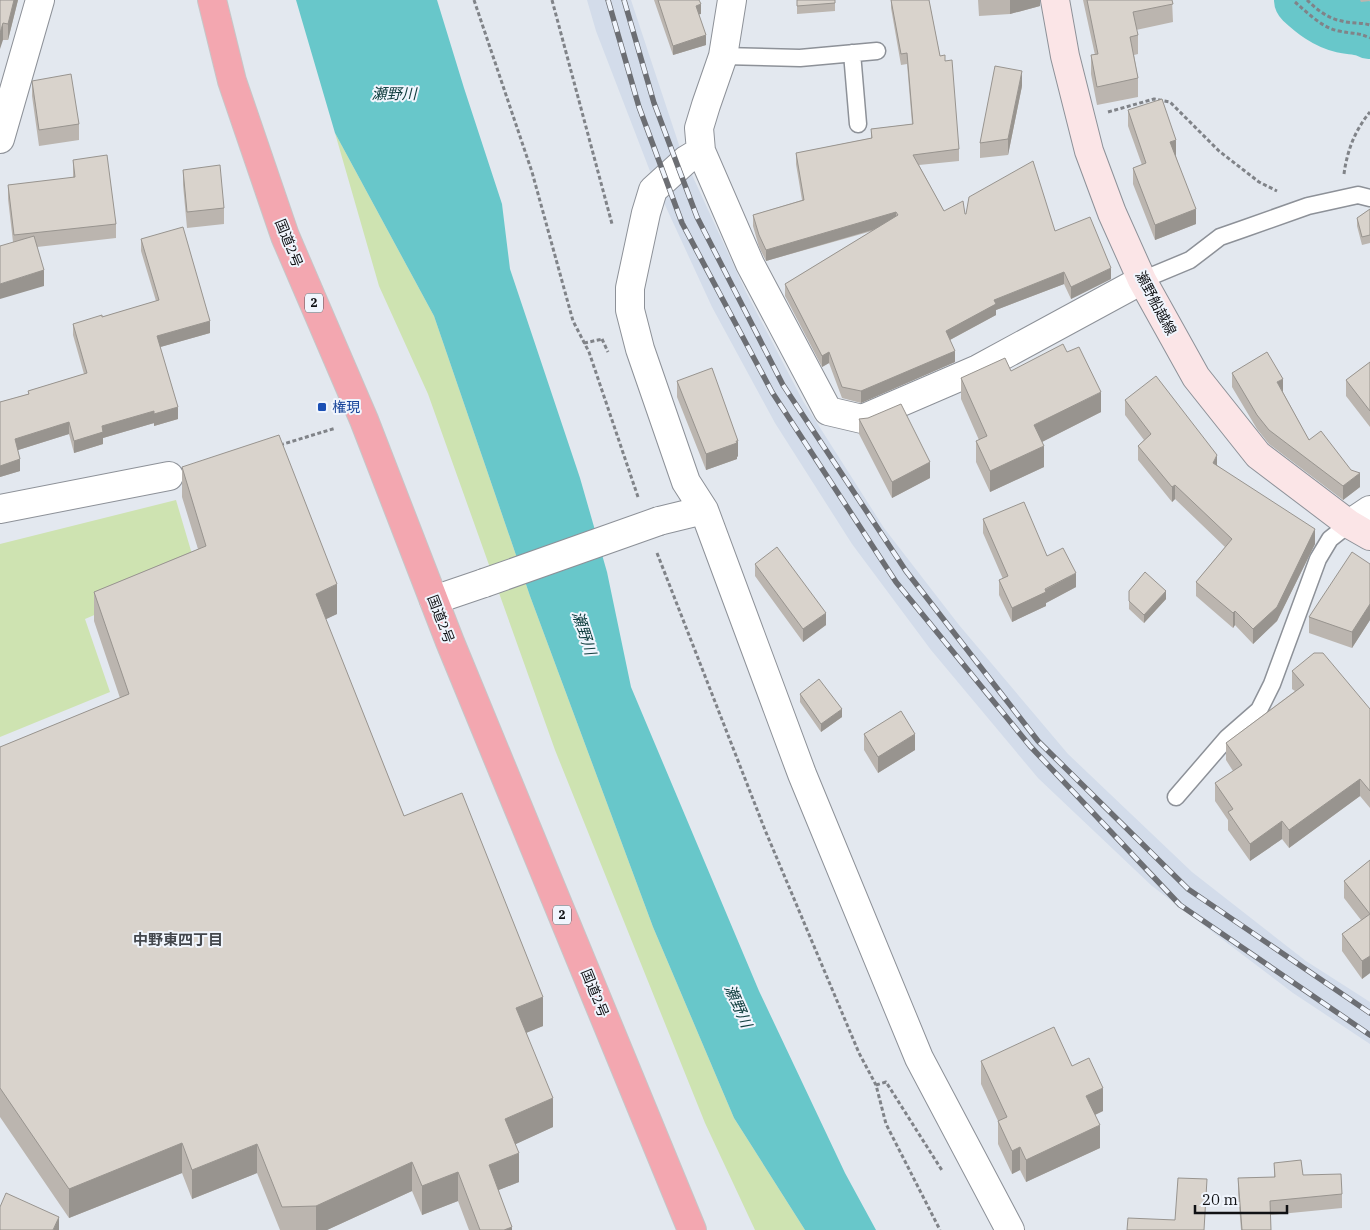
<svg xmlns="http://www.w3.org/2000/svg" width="1370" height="1230" font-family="'IBM Plex Serif','Noto Sans JP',serif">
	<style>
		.built { fill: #d3dcea }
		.green { fill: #cee3b1 }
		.water { fill: #68c7ca }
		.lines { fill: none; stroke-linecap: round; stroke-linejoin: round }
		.river { stroke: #68c7ca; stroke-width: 56 }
		.lane-casing { stroke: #8d9198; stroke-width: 19 }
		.street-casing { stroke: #8d9198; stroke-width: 30 }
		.secondary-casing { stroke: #8d9198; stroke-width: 30 }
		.highway-casing { stroke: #c6c6c7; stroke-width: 30 }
		.path { stroke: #808388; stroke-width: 3; stroke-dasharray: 4 2.5; stroke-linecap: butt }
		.lane { stroke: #fff; stroke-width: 16 }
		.street { stroke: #fff; stroke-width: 28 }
		.secondary { stroke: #fbe5e7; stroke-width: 28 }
		.highway { stroke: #f3a7b0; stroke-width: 28 }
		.rail-casing { stroke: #6c6e73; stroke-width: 5.5 }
		.rail { stroke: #f0f5fd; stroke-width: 4; stroke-dasharray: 11; stroke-linecap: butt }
		.street-bridge-casing { stroke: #8d9198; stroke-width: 30; stroke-linecap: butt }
		.street-bridge { stroke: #fff; stroke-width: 28 }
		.wall { fill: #bbb5af }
		.shaded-wall { fill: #98948f }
		.building { fill: #d9d3cc; stroke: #98948f }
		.transit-dot { fill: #1a4fb4; stroke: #f0f5fd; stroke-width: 2 }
		.labels { text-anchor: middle; stroke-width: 4; stroke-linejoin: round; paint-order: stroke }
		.shield { fill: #f0f5fd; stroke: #53555a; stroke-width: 1 }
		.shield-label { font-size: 12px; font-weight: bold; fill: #101114 }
		.street-label { font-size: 14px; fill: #101114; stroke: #f0f5fd }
		.transit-label { font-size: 14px; fill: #164399; stroke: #f0f5fd; text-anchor: start }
		.water-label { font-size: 15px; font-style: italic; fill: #134041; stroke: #f0f5fd }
		.neighbourhood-label { font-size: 15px; font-weight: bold; fill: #43474d; stroke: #f0f5fd }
	</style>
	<rect width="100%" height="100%" fill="#e3e8ef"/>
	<path class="built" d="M587,0h44l50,151 65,141 57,109 81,127 75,97 109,129 124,118 114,89 64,41v42l-77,-51 -141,-107 -114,-108 -107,-128 -79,-106 -77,-121 -63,-116 -59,-128 -57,-148z"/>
	<path class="green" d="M335,133l99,183 96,280 123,331 81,191 71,112h-50l-50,-107 -150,-373 -127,-356 -49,-108z
		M176,500l21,71 -112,48 25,73 -110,45v-193z"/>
	<path class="water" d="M296,0h141l27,88 38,116 8,65 70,209 27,94 24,115 128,304 86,182 31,57h-71l-71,-112 -81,-191 -123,-331 -96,-280 -99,-183z"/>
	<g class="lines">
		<path class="river" d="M1302,0c12,11 24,21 41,25 9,2 18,1 27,6"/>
		<defs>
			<path id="lane" d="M852,53l6,71
				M723,56l77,2 77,-7
				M1142,280l48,-20 30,-23 23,-8 65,-23 50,-11 12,3
				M1176,797l51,-59 32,-28 13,-26 46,-125 12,-20 19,-15"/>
			<path id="street" d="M732,0l-9,56 -17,49 -7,23 2,23 49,113 78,147 34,8 116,-50 164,-89
				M0,139l40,-139
				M701,151l-15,9 -33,30 -7,23 -16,75v22l10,39 46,133 18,28 98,264 117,284 91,172
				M0,509l169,-33
				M659,521l45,-11
				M1349,524l21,-14
				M434,600l50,-17"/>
			<path id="secondary" d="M1055,0l10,56 24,95 23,62 30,67 54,97 62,78 91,69 21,12"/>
			<path id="highway" d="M212,0l20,81 53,155 79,184 86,222 242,588"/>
		</defs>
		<use href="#lane" class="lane-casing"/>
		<use href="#street" class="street-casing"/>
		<use href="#secondary" class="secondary-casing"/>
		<use href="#highway" class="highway-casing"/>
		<path class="path" d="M474,0l58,172 41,149 16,31 49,145
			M552,0l60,224
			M1307,0c10,10 22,19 35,21 9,3 19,1 28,4
			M1295,2c13,11 27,26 44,29 12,3 19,1 31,7
			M1108,112l46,-13 16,3 49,49 40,31 18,9
			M1344,174c3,-23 11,-44 26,-62
			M602,339l6,13
			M584,343l19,-4
			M280,445l56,-17
			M657,553l108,277 94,223 17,32 10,39 54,106
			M876,1085l10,-3 57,90"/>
		<use href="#lane" class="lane"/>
		<use href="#street" class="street"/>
		<use href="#secondary" class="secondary"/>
		<use href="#highway" class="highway"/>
		<defs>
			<path id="rail" d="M608,0l31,107 43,116 90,169 124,190 134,164 150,159 190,130
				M624,0l30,103 43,114 86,168 123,186 132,170 150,148 182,124"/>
		</defs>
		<use href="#rail" class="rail-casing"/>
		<use href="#rail" class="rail"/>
		<defs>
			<path id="street-bridge" d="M484,583l175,-62"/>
		</defs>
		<use href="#street-bridge" class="street-bridge-casing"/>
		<use href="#street-bridge" class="street-bridge"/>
	</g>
	<path class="wall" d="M0,0h18l-10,40h-5z
		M654,0h45l2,14h-2l7,31 -33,10z
		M797,0h38v11l-38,3z
		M891,0h38l11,56 5,5 14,88v12l-40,4 25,46 21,3 90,17 56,48 -40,20 -7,-15 -68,26v5l-46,25 5,22 -94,41 -19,-5 -13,-35 -7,4 -37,-71v-12l87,-53 -106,30 -7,-14 -6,-21v-11l49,-15 -6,-36v-11l75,-15v-9l41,-5 -5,-60 -6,1 -10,-57z
		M978,0h62v6l-30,8 -31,2z
		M1083,0h89l1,22 -37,8 2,5v19l-4,1 4,23v19l-41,8 -6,-31v-19h4z
		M1360,0h10v1l-9,1z
		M32,81l47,43v16l-40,6 -7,-50z
		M1022,86l-14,69 -28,3v-15z
		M1128,110l48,46 20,68 -41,16 -22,-56v-16l9,-3 -14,-39z
		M73,160l43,64v14l-79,9 7,39 -31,-44 -5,-43v-14l65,-7z
		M183,170l41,38v16l-37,4 -4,-43z
		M1370,209v34l-8,2 -5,-19v-8z
		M141,239l69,94 -50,14 18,72 -24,7v-3l-51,15v6l-29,9 -5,-19 -51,16 2,21 -20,6v-75l28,-8v-3l56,-17 -11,-39v-11l29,-7 54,-16 -15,-50z
		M1370,362v65l-24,-31v-16z
		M1011,371l90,41 -59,30 2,25 -54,25 -14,-30v-21l3,-1 -18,-41v-21z
		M1232,373l51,19 26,48 51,47 -17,13 -74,-56 -12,-15 -25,-42z
		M677,381l61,75 -1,1v2l-31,11 -29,-73z
		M1125,400l92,65 98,79 -38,77 -24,23 -18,-19 -2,3 -37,-32v-14l29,-35 -50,-48 -3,3 -34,-42v-14l6,-6 -19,-25z
		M859,419l71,59 -38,20 -33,-64z
		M182,467l155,147 -12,5 79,197 139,210 -17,7 27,94 -38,17 4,38 -21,8 14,40h-43l-11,-29 -36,14 -10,-24 -85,39h-47l-23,-57 -65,26 -10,-26 -113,45 -69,-101v-370l120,-49 -26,-77v-29l104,-43 -16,-52z
		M983,519l64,37 29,31 -30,16v3l-34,16 -13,-27v-15l4,-1 -20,-46z
		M755,564l71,61 -23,17 -48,-66z
		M1370,564v56l-18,28 -43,-15v-16z
		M1129,591l37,8 -22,24 -15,-14z
		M1292,671l78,38v99l-10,-12 -71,52 -7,-9 -32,22 -22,-31v-10l-13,-19v-18l18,-12 -7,-11v-17l69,-52 -3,-2z
		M800,694l42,23 -21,15 -21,-30z
		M864,734l51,16 -37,23 -14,-23z
		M1370,860v113l-8,6 -20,-28v-17l19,-14 -17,-22v-17z
		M981,1061l91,5 31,45 -8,4 5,33 -74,34 -6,-12 -8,4 -14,-30v-23l-17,-37z
		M1274,1163l68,31v14l-72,7 1,15h-30l-3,-37v-15l36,-1z"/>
	<path class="shaded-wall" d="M14,0h4l-10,40v-16z
		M1010,0h30v6l-30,8z
		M701,4v10l-5,1v-9z
		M3,23v17l-3,9v-16z
		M706,35v10l-33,10v-9z
		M1022,71v15l-14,69v-16z
		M1176,140v16l-6,2v-16z
		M1196,209v15l-41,16v-15z
		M896,212v11l-130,38v-11z
		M1111,268v11l-40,20v-12z
		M44,270v16l-44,13v-15z
		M1064,272v12l-68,26v5l-50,27v-11l48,-31z
		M210,321v12l-53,15v-12z
		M955,351v11l-94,41v-12z
		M829,352v11l-7,4v-11z
		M1283,379v14l-6,-11z
		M1101,392v20l-67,34v-21z
		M178,407v12l-24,7v-12z
		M154,411v12l-51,15v6l-29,9v-12l28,-15z
		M69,422v12l-54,17v-12z
		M738,441v15l-1,1v2l-31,11v-16z
		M1044,446v21l-54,25v-21z
		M1217,455v14l-4,-6z
		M20,459v12l-20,6v-11z
		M930,462v16l-38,20v-16z
		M1360,473v14l-17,13v-14z
		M1175,485v14l-3,3v-15z
		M1315,529v15l-38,77 -24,23v-15z
		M1076,573v14l-30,16v3l-34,16v-14z
		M337,584v30l-21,10v-30z
		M1166,591v8l-22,24v-8z
		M1370,604v16l-18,28v-16z
		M1235,611v14l-2,3v-15z
		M826,613v12l-23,17v-13z
		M842,709v8l-21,15v-8z
		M915,734v16l-37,23v-16z
		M1360,779v17l-71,52v-18z
		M1282,821v18l-32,22v-17z
		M1370,956v17l-8,6v-18z
		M543,997v29l-27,11v-29z
		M1103,1088v23l-17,8v-23z
		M553,1098v29l-48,22v-30z
		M1100,1125v23l-74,34v-22z
		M182,1143v30l-113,45v-29z
		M257,1144v29l-65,26v-29z
		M1020,1147v23l-8,4v-23z
		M519,1153v29l-30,12v-29z
		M412,1162v29l-85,39h-11v-24z
		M458,1172v29l-36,14v-29z
		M59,1217v13h-6z
		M512,1227v3h-8z"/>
	<path class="building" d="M0,0h14l-6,24 -5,-1 -3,10z
		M658,0h41l2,4 -5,2 10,29 -33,11z
		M797,0h38v3l-38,3z
		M891,0h38l11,56 5,-1v6l7,-1 7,89 -46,6 31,56 19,-10 2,13h1l3,-17 64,-36 22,70 35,-14 21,51 -40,19 -7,-15 -70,28 2,4 -50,27 9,20 -94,40 -19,-4 -13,-35 -7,4 -37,-72 113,-69 -2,-3 -130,38 -7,-15 -6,-20 51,-15 -8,-47 76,-15 -1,-9 42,-5 -6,-71 -6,1z
		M1087,0h85l1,4 -40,8 5,23 -8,2 8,41 -41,9 -6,-32 7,-1z
		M995,66l27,5 -14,68 -28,4z
		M71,74l8,50 -40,6 -7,-49z
		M1162,99l14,41 -6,2 26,67 -41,16 -22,-57 13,-5 -18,-53z
		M107,155l9,69 -102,11 -6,-50 67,-8 -2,-17z
		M220,165l4,43 -37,4 -4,-42z
		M1370,209v26l-8,2 -5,-19z
		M183,227l27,94 -53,15 21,71 -24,7v-3l-52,15 1,6 -29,9 -5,-19 -54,17 5,20 -20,7v-64l29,-8 -1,-3 59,-18 -14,-49 29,-9v2l57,-17 -18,-61z
		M34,236l10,34 -44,14v-38z
		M1063,344l4,8 12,-5 22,45 -67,33 10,21 -54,25 -14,-30 11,-5 -26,-58 44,-20 6,13z
		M1267,352l16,27 -6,3 32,58 12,-9 30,39 9,3 -17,13 -74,-56 -12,-15 -25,-42z
		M1370,362v49l-24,-31z
		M712,368l26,73h-2l1,2 -31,11 -29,-73z
		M1156,376l61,79 -4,8 102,66 -38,78 -24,22 -18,-18 -2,2 -37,-31 36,-43 -57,-54 -3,2 -34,-41 13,-12 -26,-34z
		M901,404l29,58 -38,20 -33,-63 9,-1z
		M279,435l58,149 -21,10 88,222 58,-23 81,204 -27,11 37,90 -48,21 14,34 -30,12 23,62 -8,3h-24l-22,-58 -36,14 -10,-24 -96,44 -34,1 -25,-63 -65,26 -10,-27 -113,46 -69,-101v-341l129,-53 -35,-102 112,-46 -24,-79z
		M1024,502l23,54 16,-8 13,25 -31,16 1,3 -34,16 -13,-28 9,-4 -25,-57z
		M777,547l49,66 -23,16 -48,-65z
		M1352,552l18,12v40l-18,28 -43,-15z
		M1145,572l21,19 -22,24 -15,-14v-10z
		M1314,653h9l47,56v82l-10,-12 -71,51 -7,-9 -32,23 -22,-32 5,-3 -18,-26 27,-18 -16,-22 78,-58 -12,-14z
		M819,679l23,30 -21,15 -21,-30z
		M901,711l14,23 -37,23 -14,-23z
		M1370,860v96l-8,5 -20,-27 28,-20 -26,-33z
		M1054,1027l18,39 17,-8 14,30 -17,8 14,29 -74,35 -6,-13 -8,4 -14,-30 9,-4 -26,-56z
		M1301,1160l2,15 38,-1 1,20 -72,7 1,29h-29l-4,-52 37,-1 -1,-14z
		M1178,1178l29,1 -3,51h-77l1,-12 47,2z
		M6,1193l53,24 -6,13h-53v-23z"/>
	<rect class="transit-dot" x="317" y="402" width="10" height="10" rx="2.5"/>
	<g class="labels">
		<g class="shield">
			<rect x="305" y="293.5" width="18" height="19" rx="4"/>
			<rect x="553" y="905.5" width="18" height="19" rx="4"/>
		</g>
		<g class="shield-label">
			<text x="314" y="307">2</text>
			<text x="562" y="919">2</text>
		</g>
		<g class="street-label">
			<text transform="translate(289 243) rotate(68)" y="5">国道2号</text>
			<text transform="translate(1156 303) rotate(62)" y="5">瀬野船越線</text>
			<text transform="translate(441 619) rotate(69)" y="5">国道2号</text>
			<text transform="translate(595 993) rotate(68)" y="5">国道2号</text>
		</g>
		<g class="transit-label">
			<text x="332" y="412">権現</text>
		</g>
		<g class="water-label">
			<text x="394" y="99">瀬野川</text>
			<text transform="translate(584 633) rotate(72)" y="5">瀬野川</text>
			<text transform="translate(738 1006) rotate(66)" y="5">瀬野川</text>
		</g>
		<g class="neighbourhood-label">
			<text x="178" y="945">中野東四丁目</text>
		</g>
	</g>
	<path d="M1195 1205v8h92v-8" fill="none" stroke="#101114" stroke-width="2.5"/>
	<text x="1202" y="1205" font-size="15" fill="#101114" stroke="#f0f5fd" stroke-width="4" paint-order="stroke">20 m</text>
</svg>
